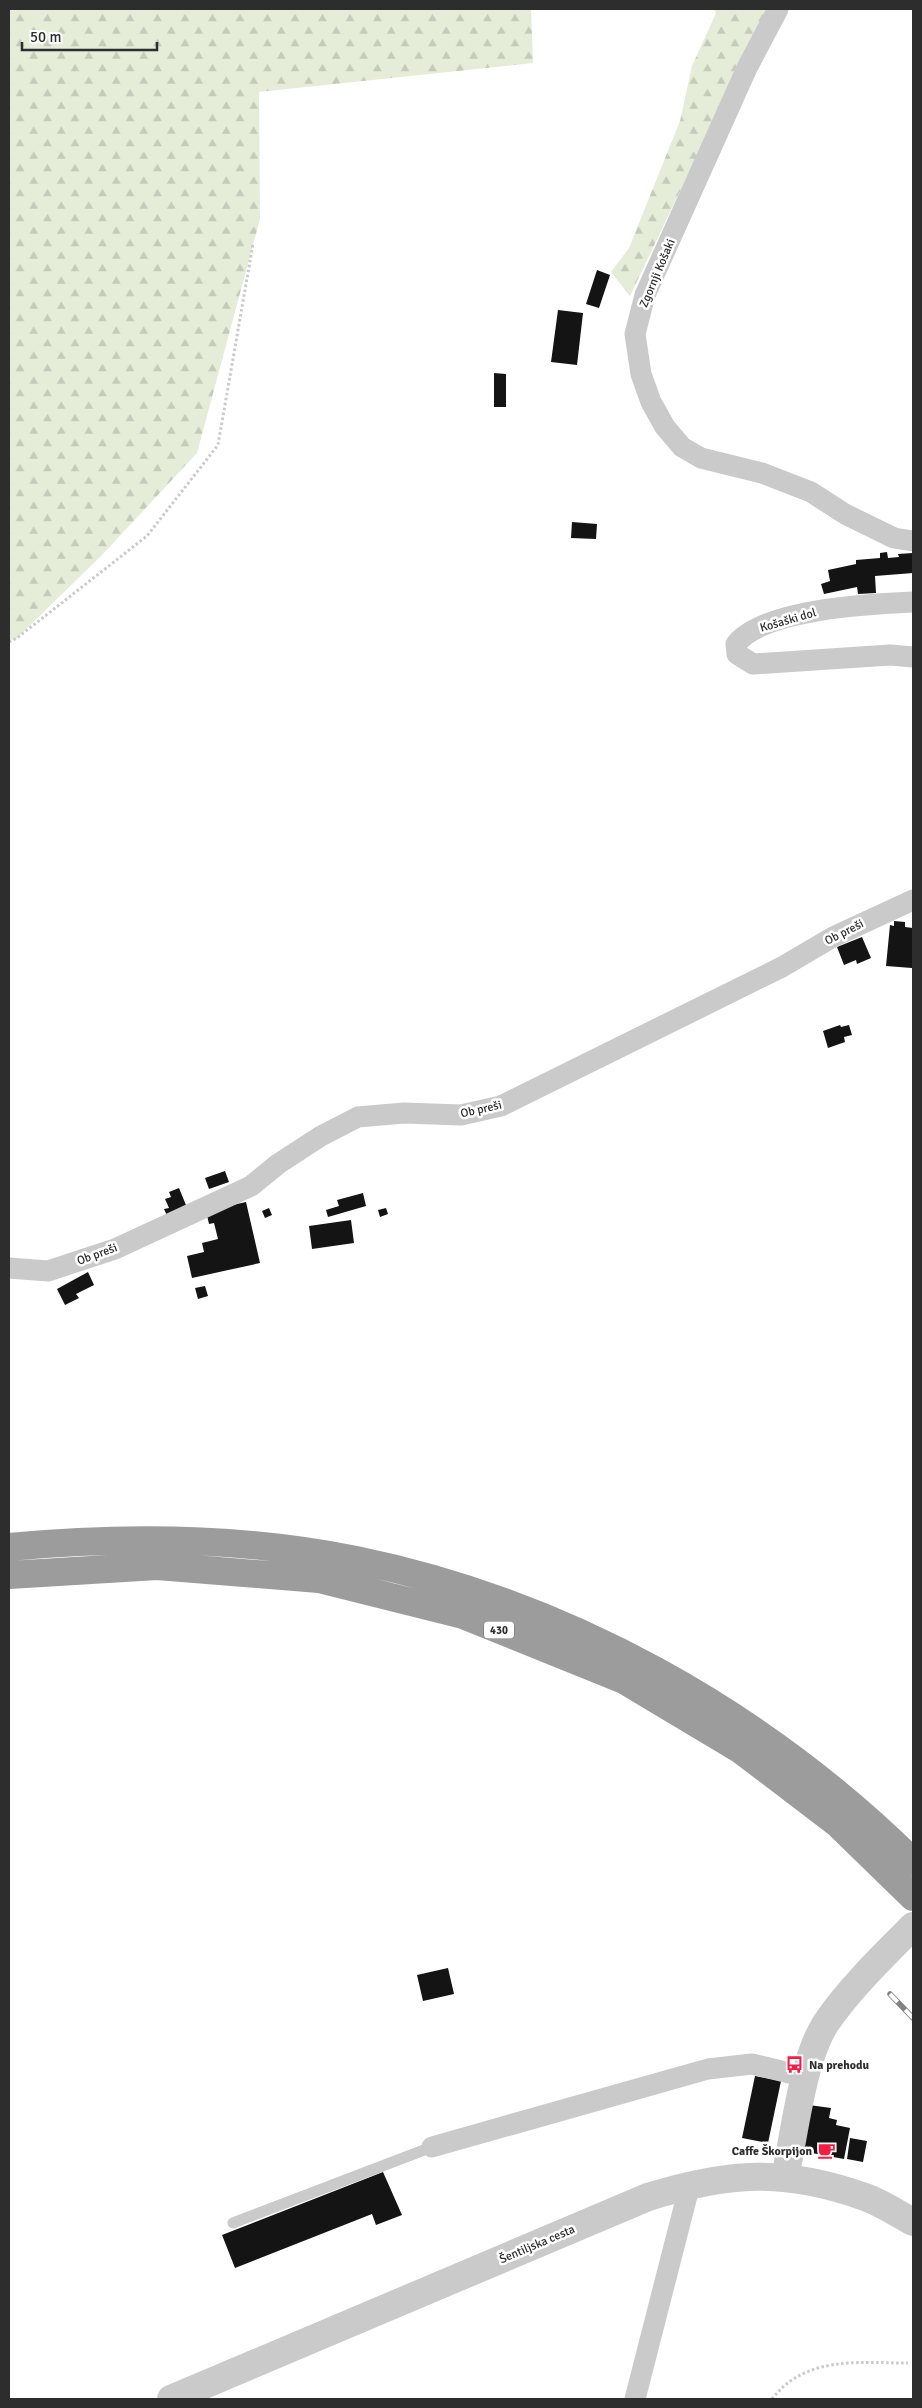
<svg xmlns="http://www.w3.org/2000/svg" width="922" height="2408" font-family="Signika,sans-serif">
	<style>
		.forest { fill: url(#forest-firs) }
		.building { fill: #141414 }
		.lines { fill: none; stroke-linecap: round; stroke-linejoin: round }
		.path { stroke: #cacaca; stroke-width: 3; stroke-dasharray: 2.5 2.5; stroke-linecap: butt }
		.service { stroke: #cacaca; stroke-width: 11 }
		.minor { stroke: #cacaca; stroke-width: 21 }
		.tertiary { stroke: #cacaca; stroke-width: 28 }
		.trunk { stroke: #9c9c9c; stroke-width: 28 }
		.rail-casing { stroke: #828282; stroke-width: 5.5 }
		.rail { stroke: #fff; stroke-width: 4; stroke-dasharray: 11; stroke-linecap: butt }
		.labels { text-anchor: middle; stroke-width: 5; stroke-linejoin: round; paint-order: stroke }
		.shield { fill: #fff; stroke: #6c6c6c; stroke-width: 1 }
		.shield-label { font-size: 11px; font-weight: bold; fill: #2d2d2d }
		.street-label { font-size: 12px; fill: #2d2d2d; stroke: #fff }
		.poi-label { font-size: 12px; font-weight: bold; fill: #2d2d2d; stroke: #fff; text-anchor: start }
	</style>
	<defs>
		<pattern id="forest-firs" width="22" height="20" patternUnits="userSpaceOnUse" patternTransform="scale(1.25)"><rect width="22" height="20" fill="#e5ecd8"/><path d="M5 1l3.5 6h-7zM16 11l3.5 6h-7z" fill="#c5cbba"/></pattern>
	</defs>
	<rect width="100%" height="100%" fill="#fff"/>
	<path class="forest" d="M9,9h522l2,54 -274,29 1,127 -63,234 -95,102 -85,83 -8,3z
		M714,9h53l-137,287 -19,-24 18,-24 51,-127 12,-55 24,-53z"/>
	<path class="building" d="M597,270l13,5 -11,33 -13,-4z
		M558,310l25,3 -6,52 -26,-3z
		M494,373l12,1v33h-12z
		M572,522l25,2 -1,15 -25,-1z
		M887,552l1,6 11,-1 -1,-3 15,-1v20l-38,3 1,17 -18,1 -1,-7 -33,7 -3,-10 9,-3 -2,-11 28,-6v-4l24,-2v-5z
		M894,921l11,1v5l8,1 -1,40 -26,-2 4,-41 4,1z
		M862,937l9,21 -14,6 -1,-4 -12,5 -7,-18z
		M840,1025l1,2 8,-2 3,10 -8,2 1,5 -17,6 -5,-17z
		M225,1171l4,11 -20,7 -4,-11z
		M179,1188l9,22 -20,8 -4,-9 5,-1 -4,-9 6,-2 -2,-5z
		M363,1193l3,13 -38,11 -2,-7 13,-4 -2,-6z
		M246,1202l14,61 -68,15 -5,-22 17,-4 -2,-9 16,-4 -4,-16 -5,1 -3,-13z
		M269,1208l3,7 -7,3 -3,-7z
		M386,1208l2,6 -8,3 -2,-7z
		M351,1220l3,23 -42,6 -3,-23z
		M88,1272l6,13 -18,9 3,4 -14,7 -8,-16z
		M205,1286l3,10 -10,3 -3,-11z
		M448,1968l6,26 -31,7 -6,-26z
		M755,2076l26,5 -13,62 -26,-5z
		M809,2105l22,3 -2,10 8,2 -1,5 14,3 -6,31 -43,-8z
		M850,2138l17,3 -4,21 -16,-3z
		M383,2172l19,43 -26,10 -4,-11 -137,54 -13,-33z"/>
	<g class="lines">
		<path class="path" d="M9,642l8,-4 130,-102 71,-91 35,-201
			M772,2399c34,-44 87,-36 136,-36"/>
		<path class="service" d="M233,2223l199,-76"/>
		<path class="minor" d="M778,9l-31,59 -102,227 -10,39 6,40 10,28 14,25 17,20 19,11 61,15 49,19 34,22 49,24 19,3
			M913,602c-44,2 -149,7 -177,42l1,10 16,10 137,-9 23,2
			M9,1268l39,3 67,-22 136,-63 27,-22 43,-28 37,-19 46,-4 57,2 40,-9 281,-139 51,-30 80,-37
			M432,2147l276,-78 44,-5 54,13
			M635,2399l55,-215"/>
		<path class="tertiary" d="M785,2177c10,-45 17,-117 41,-154 22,-33 59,-69 87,-97
			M171,2399l477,-202c81,-25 136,-29 217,0 17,6 33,17 48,25"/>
		<path class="trunk" d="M9,1547c115,-11 233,-10 347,13 209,43 405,152 557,302
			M9,1575l148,-9 162,13 144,36 161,65 117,70 96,73 76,74"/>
		<defs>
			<path id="rail" d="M890,1994l23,24"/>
		</defs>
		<use href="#rail" class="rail-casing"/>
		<use href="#rail" class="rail"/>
	</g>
	<defs>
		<symbol id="bus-bare" viewBox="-9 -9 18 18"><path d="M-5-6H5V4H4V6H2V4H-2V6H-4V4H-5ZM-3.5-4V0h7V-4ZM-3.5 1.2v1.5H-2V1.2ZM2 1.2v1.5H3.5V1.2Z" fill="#f61d44" stroke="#fff" stroke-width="2.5" paint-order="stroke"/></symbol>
		<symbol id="cafe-bare" viewBox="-9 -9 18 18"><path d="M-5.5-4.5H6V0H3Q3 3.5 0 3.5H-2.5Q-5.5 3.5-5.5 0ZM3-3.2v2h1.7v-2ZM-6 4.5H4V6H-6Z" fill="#f61d44" stroke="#fff" stroke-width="2.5" paint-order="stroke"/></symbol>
	</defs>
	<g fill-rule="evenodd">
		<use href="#bus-bare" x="782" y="2052" width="25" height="25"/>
		<use href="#cafe-bare" x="814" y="2138" width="25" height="25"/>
	</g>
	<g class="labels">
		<rect class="shield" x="484" y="1621.5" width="30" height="17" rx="4"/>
		<g class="shield-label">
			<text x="499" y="1634">430</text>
		</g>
		<g class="street-label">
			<text transform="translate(657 273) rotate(-67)" y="4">Zgornji Košaki</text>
			<text transform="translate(788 620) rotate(-16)" y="4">Košaški dol</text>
			<text transform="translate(844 932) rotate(-27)" y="4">Ob preši</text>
			<text transform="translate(481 1109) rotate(-13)" y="4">Ob preši</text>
			<text transform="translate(97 1254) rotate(-20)" y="4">Ob preši</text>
			<text transform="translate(537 2244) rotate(-23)" y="4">Šentiljska cesta</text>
		</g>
		<g class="poi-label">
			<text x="809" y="2069">Na prehodu</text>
			<text x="812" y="2155" text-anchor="end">Caffe Škorpijon</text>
		</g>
	</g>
	<rect width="922" height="2408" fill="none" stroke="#2d2d2d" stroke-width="20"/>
	<path d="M22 42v8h135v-8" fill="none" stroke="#2d2d2d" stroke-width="2.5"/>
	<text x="30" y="42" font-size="15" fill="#2d2d2d" stroke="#ffffff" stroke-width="4" paint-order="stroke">50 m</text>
</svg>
